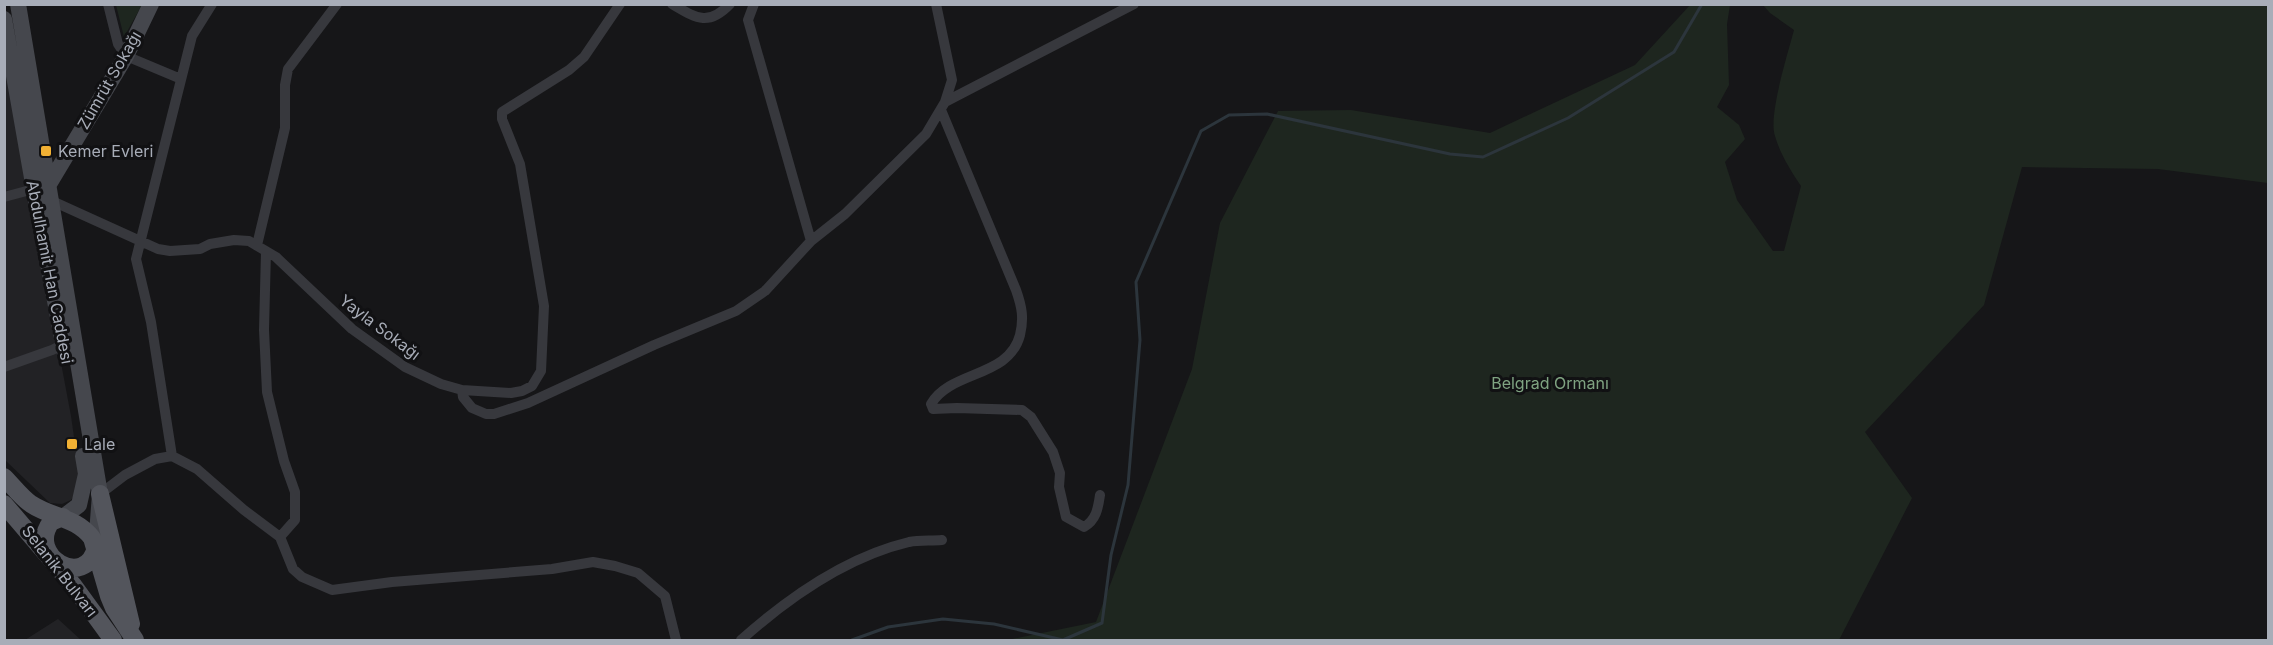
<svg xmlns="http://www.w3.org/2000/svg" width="2273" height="645" font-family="Inter,sans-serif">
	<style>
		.built { fill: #222225 }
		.green { fill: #1e261f }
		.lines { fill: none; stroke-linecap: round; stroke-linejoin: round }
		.stream { stroke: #2c353c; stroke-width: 3 }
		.street { stroke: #37383d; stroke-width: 10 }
		.secondary { stroke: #45474d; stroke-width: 16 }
		.primary { stroke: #53555c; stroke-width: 18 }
		.poi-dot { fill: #f2b134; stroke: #111113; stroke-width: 2 }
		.labels { text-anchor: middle; stroke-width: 6; stroke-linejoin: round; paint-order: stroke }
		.street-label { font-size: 16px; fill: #a8adb8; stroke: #111113 }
		.poi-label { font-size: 16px; fill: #a8adb8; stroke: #111113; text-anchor: start }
		.park-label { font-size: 16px; fill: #7fa381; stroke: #111113 }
	</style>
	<rect width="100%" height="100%" fill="#161618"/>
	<path class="built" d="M4,60l67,356 10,70 -10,14 -9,4 -12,-1 -45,-43z
		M58,619l23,21h-56z"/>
	<path class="green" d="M1691,4l39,1 -3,19 2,61 -12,22 22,18 6,14 -20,23 12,38 36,51h11l17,-65c-10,-15 -21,-32 -26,-50 -7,-20 13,-83 19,-106l-24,-17 -7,-8h505v178l-110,-14 -136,-2 -38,138 -119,127 47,66 -73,142h-832l89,-18 96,-253 28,-146 58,-112 73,-1 139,23 145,-68z
		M116,5h26l-18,32z"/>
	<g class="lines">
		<path class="stream" d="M852,640l36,-13 55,-8 51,5 69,16 39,-17 9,-68 17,-70 12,-145 -4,-58 65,-151 28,-16 38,-1 183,40 33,3 85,-39 106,-66 28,-48"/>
		<path class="street" d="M108,4l10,40 8,12 55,23
			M672,4c24,14 36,23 58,0
			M754,4l-6,16 63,221
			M936,4l16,76 -7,22
			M941,110l75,180c6,17 8,28 4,45 -11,43 -69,35 -89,69l2,5 24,-1 65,2 9,7 22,35 7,21 -1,14 7,30 18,10c12,-7 14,-18 16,-32
			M4,197l30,-8
			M50,200l108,49 12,2 30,-2 10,-5 24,-4 15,1 27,16 76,72 53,38 36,17 21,6 49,3 11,-2 10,-5 9,-15 3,-65 -24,-142 -18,-45v-7l67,-42 15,-13 36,-53
			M257,245l28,-117v-43l3,-16 49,-65
			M266,251l-2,79 3,62 17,69 11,31v28l-15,17
			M4,367l48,-17 12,-6
			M462,390l1,7 9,11 14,6h8l34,-11 126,-58 82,-34 29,-20 46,-50 34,-27 81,-80 19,-32 189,-98
			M172,456l-21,-134 -15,-63 56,-223 20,-32
			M100,494l25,-19 30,-16 17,-3 25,13 47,41 36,27 13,32 9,8 30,13 60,-8 160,-13 41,-7 22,4 23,7 27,23 11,44
			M741,640c47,-42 105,-83 168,-98 10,-2 22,-1 33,-2"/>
		<path class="secondary" d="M18,4l82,490 -4,53
			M4,19l30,170 31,165
			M43,187l5,-1 78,-130 25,-52
			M63,517l16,-12 7,-31 -3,-18"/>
		<path class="primary" d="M4,477c9,9 17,20 27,27 21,14 45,13 61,34l17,58 5,12 21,32
			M100,494l31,130
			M4,504l69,81 40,55
			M63,517l-12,5c-25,34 35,69 45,25"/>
	</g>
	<g class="poi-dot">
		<rect x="40" y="145" width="12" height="12" rx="3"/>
		<rect x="66" y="438" width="12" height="12" rx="3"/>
	</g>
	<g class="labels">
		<g class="street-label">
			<text transform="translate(109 80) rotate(-60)" y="6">Zümrüt Sokağı</text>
			<text transform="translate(50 272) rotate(79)" y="6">Abdulhamit Han Caddesi</text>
			<text transform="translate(380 327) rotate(37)" y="6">Yayla Sokağı</text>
			<text transform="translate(60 571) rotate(52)" y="6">Selanik Bulvarı</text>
		</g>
		<g class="poi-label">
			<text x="58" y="157">Kemer Evleri</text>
			<text x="84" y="450">Lale</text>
		</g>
		<g class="park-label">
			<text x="1550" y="389">Belgrad Ormanı</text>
		</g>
	</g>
	<rect width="2273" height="645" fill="none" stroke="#a8adb8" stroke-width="12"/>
</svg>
